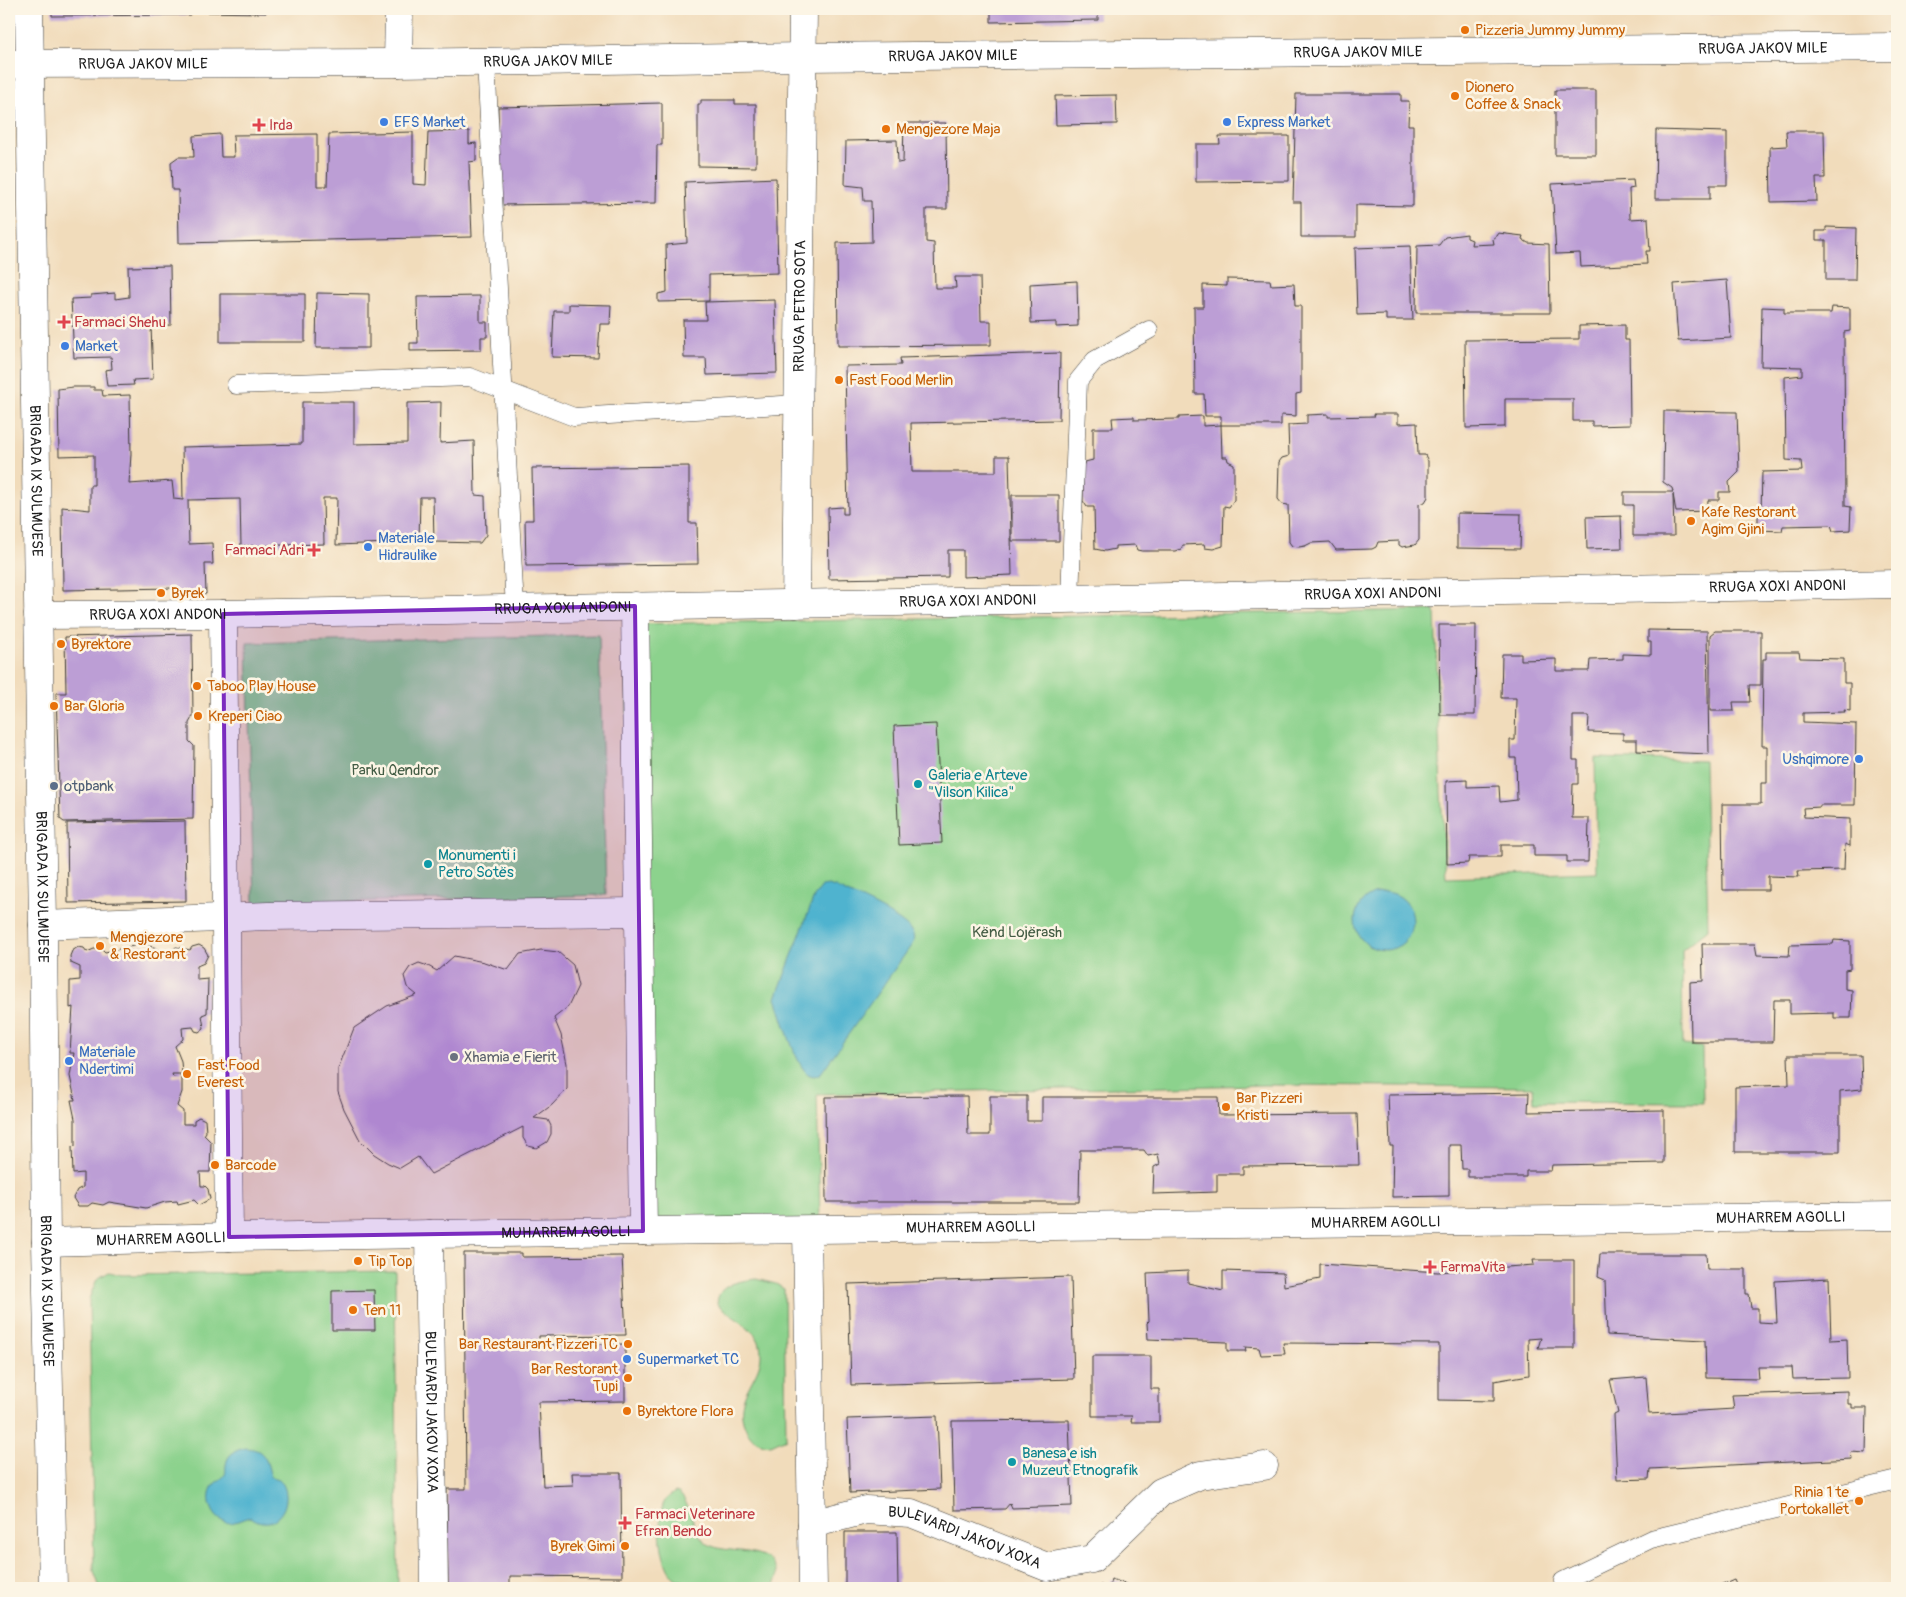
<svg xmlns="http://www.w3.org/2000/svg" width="1906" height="1597" font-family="Pangolin,sans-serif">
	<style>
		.green { fill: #8cd28d; stroke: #547754 }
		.water { fill: #50b3cf; stroke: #366876 }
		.building { fill: #bc9ed5 }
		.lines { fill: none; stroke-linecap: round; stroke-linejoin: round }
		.lane-casing { stroke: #3c3934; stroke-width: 19 }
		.street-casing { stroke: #3c3934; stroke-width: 29 }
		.secondary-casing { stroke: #3c3934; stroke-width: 29 }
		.lane { stroke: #fff; stroke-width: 18 }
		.street { stroke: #fff; stroke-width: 28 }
		.secondary { stroke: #fff; stroke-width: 28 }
		.marked { fill: #7b2cbf; fill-opacity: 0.2; stroke: #7b2cbf; stroke-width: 4; stroke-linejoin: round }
		.food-dot { fill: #e8710a; stroke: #fcf5e5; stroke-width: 2 }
		.shop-dot { fill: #3f7fe0; stroke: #fcf5e5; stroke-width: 2 }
		.health-dot { fill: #e0444e; stroke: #fcf5e5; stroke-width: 2 }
		.culture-dot { fill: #0f9aa8; stroke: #fcf5e5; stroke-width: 2 }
		.service-dot { fill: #5c6f8a; stroke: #fcf5e5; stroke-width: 2 }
		.worship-dot { fill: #6b7280; stroke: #fcf5e5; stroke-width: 2 }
		.labels { text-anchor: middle; stroke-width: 5; stroke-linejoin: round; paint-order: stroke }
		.food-label { font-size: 15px; fill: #c56008; stroke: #fcf5e5; text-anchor: start }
		.street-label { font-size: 15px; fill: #1c1c1c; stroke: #fcf5e5 }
		.shop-label { font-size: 15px; fill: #366cbe; stroke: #fcf5e5; text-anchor: start }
		.health-label { font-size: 15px; fill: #be3a42; stroke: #fcf5e5; text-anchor: start }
		.park-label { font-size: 15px; fill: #435c44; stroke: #fcf5e5 }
		.culture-label { font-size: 15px; fill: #0d838f; stroke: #fcf5e5; text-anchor: start }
		.service-label { font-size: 15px; fill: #4e5e75; stroke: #fcf5e5; text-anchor: start }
		.worship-label { font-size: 15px; fill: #5b616d; stroke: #fcf5e5; text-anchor: start }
	</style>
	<rect width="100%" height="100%" fill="#fcf5e5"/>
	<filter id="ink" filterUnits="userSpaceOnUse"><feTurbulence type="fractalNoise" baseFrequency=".02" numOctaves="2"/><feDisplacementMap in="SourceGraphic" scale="10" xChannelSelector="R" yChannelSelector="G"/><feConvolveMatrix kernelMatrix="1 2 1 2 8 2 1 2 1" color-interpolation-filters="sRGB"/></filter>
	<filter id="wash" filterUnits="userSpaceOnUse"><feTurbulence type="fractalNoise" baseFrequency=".0096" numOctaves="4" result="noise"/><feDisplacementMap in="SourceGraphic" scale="20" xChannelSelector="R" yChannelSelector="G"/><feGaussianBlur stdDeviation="1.12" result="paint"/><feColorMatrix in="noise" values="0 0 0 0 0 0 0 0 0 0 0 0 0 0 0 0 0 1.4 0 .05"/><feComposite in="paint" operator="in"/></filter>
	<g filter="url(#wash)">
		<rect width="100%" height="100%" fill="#f1dcbb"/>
		<path class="green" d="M1435,610l6,183 5,84 151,-5 -2,-114 109,3 4,168 -26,21 1,95 19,2 1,56 -169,-1 -1,-15 -268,-2 -448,9 3,127 -188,2 -6,-599z
			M599,635l7,260 -352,9 -7,-261z
			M395,1271l3,317h-298l-6,-17 -5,-272 8,-20 12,-7 13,3z
			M756,1279l20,5 8,5 2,149 -15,7c-11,-1 -20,-5 -25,-16 -17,-36 22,-52 14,-84 -5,-20 -31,-27 -43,-42 1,-20 24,-22 39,-24z
			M676,1492c14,4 16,42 32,52 17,11 58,1 67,24 3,7 2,12 -2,18 -16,2 -85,0 -97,-7 -16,-11 -19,-57 -13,-74 2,-6 8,-11 13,-13z"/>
		<path class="water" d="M828,885l7,2c18,9 66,29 77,45 2,3 2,7 1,11l-92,130c-3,2 -6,4 -11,2 -13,-4 -29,-62 -34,-77l38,-101 8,-11z
			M1355 921a29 29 0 1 1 58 0a29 29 0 1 1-58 0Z
			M245,1448c21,1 21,12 26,29l8,2c19,20 -3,57 -28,38 -9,1 -17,8 -26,5 -13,-4 -20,-25 -12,-36 3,-5 8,-6 11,-10 3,-4 1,-7 2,-11 1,-11 10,-15 19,-17z"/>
		<g id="blocks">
			<path class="building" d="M52,9h137l1,6 -138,1z
				M196,9h70v4l-70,-1z
				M991,9h107v11l-107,2z
				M1710,9h51v3l-51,2z
				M1555,90h41v65h-41z
				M1296,94h105v7h8l-1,24h5v81l-57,-1v32h-55v-35h-8z
				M1116,95l1,29 -61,1 -1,-29z
				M701,100h34v4h21v63l-58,-1v-62h3z
				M662,103v42h-5l-1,58 -157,2 -1,-98z
				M904,123h42l1,86h-21v33l8,1 1,45h21l-1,-11h25l1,44h10v24l-153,1 -1,-103 35,-1 -1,-41h-7l-1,-14 -18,-2 1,-44 51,-1 1,23 5,-1z
				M1656,130l71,2v53h-17v14h-55z
				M469,131v13l7,-1v18l-7,1 3,75 -293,6 -1,-53h-6l-1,-28 7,-5h16l-1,-21 27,-2 1,23h13l-1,-22 84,-1v52h10l2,-52 84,-2v52l13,1 2,-53z
				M1786,131h38l1,47h-9l1,23 -46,1 -1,-55 17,-1z
				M1219,136h70v45l-93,1v-38h24z
				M776,178l2,95 -69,2v26l-51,1v-8l9,-2 -1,-47 21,-2 -2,-61z
				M1633,180l1,8 -5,1 1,30 18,-1 2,33h-4l1,13 -66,3 -1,-14 -24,1 -4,-70z
				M1826,227l30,1 -1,52h-29v-40h-10v-9h10z
				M1498,233l25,3 -1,3 6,4 21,1 1,69h-134l1,-67 22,-1 6,-8 22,-3v4l5,2 -1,5 23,-1 -1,-5 5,-4z
				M1410,246l3,74h-27v-6l-29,1 -2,-67z
				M170,266l1,59 -20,1 2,53 -20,1 1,5 -27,1 -2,-16 7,-1 -1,-12 -37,1 -3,-59 20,-1v-3l24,-2v6l14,-2 -1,-30z
				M1227,279l43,1 1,5 23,-1 1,22h6v87l-5,1v22l-15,-1v10h-60v-9h-16l-1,-22h-9l-1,-87h9v-22l24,1z
				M1727,280l4,58 -53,3 -4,-57z
				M1077,281l1,45 -22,1v-5l-25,1 -1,-39z
				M317,293l52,1v54h-53z
				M220,294h85v48h-85z
				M480,296v26h7v15h-6v13l-71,1v-8h8l-1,-46z
				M775,300l2,73 -70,2 -1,-17h-22l-1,-38h23l-1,-18z
				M569,304l42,1 -1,19h-10l-2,34 -46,-1 2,-46h15z
				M1762,307l22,1v5h47l1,-6 18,1v23l-6,1 1,174 6,1 -1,23 -17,1 -2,-6 -48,1 -1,5 -24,-1v-13l3,-4 1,-41 40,-1 -1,-10 -15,-1 -1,-83 17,-2v-8l-41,-1z
				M1625,325v15h4l1,85 -38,1v-5h-19v-22h-68v28l-39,1 -1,-88 114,-1v-13z
				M1060,353l-1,67 -148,3 1,49h84v-16h13l3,119 -49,2v-27h-15v27l-119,2 -1,-71 15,-1v7h5l-3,-148 56,-1 -1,-7z
				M73,387h21v3h8l1,6 27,-1 1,59 -2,30 43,-3 2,18 9,1 -1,-53 120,-3v-42h52v42l53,-1v-40l34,-1 -1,41 34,-2 1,54 10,1 1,39 -6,8 -46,-1 -1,-45h-13l-1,45 -83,3 1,-47h-14l1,46 -83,2 -1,-47 -52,1 1,44 23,-1 1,21h-8l1,30 -33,1v-7l-110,2 -1,-83 28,3v-25h4v-30l-35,1 -1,-67z
				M1664,411l73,1 2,60 -10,10 1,10h-11v8h-11l-1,11 -31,1 -3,-18 1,42h-41v-31h-9v-13h49l-1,-4 -9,-6z
				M1328,414v3l47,-1 -1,-2h24v10l19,-1 1,32h7l3,6v36l-3,5 -6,2v36l-4,5 -13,2 -3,-2v-4l-21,1 -2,5 -4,2 -36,1 -6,-8 -19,1 -6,3 -6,1 -7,-1 -3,-4 -1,-37 -6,-1 -4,-5 1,-37 3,-4 7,-2 -1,-31 19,-1v-9z
				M1203,416v10l18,-1 1,32h5l1,4 6,3v36l-5,7 -5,-1 -1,40 -10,3 -8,-1 -1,-4 -21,1 -2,4 -5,2h-34l-5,-1 -2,-5 -20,1v3l-10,2 -10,-2 -1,-42h-7l-4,-6v-35l2,-4 8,-2v-32h20l-1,-10 22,-1v3l45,-1v-2z
				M689,466v57h8l1,41 -172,2 -1,-46h8l-1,-52z
				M1012,495h47v46h-47z
				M1457,513l64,1 -1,35 -63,-1z
				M1621,516l1,32 -35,1 -1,-32z
				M1439,625h37l-1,90h-35z
				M1648,630l59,1 2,123 -72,-3v-11h-14v-7l-35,-1 1,-16h-16v44h5v24h-5l-1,34h17l-1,44h-21v-6h-33v-11h-33v12h-32l-1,6 -21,1 -1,-83 21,-1v7l32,-1 1,16 17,-2 -1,-42h-6v-18h5l1,-42h-15l1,-44h19v6l35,-1v12h33l1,-11 33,-1v-5l28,1v-13h-3z
				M1715,631h46v54h-12l1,17h-17l1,9h-24v-76z
				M192,634l1,82 -4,7v18l5,5 -1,73 -129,3 -4,-3 -4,-126h10l-1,-56z
				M1766,652h33l1,6 44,1v24h6v28l-6,-1 1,2 -42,1v9l53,2 -1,81h-35v2l-17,1 1,9 46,2v27l-5,-2 -1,26 -46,1 1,6 -31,-1v14h-45l-1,-86h39v-21h6v-37h-5l1,-87h3z
				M936,724l6,119 -43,2 -5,-119z
				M185,821l1,80 -118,2 -1,-80z
				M1834,940l16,1v28l-5,1v19l7,1 -1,28h-17v-5l-44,1v-14h-16l-1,42h-82l-1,-60 13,-1 -1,-37h53l2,11 32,1 1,-11 43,-1z
				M138,945l16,2 4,3 13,1 5,-4 14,3 2,-3 7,-2 5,3 4,7 -4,8 -7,3v14l11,-1 -1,34 -5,2 2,13 -5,4 -4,-1 -2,-4 -11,1 1,11 -8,7 6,15 1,13h-10l1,3 9,-1v16l-5,14 6,5v13h11v-4l5,-3 6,3 1,12 -2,3 7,7 -1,30h-10l1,14h4l3,3 2,10 -11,6 -5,-5 -16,4 -1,-3 -12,1 -19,6 -37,-6 -6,3 -11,-2 -4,3h-10l-5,-8 4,-8 6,-3v-14l-10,1 -1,-27 3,-1v-27l-4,-19h4l-5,-24 4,-23h-4l3,-46 -3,1v-27l10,-1v-13l-9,-4 -1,-7 2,-5 6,-4 6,1 3,4 7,-3h8l3,3z
				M541,950l17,2 15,13 5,21 -10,21 -14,11 7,17 6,29v25l-15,16 -18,13 14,2 3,6v8l-4,8 -10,6 -9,-2 -5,-8v-11l-92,47 -13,-17 -18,11 -12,-5 -14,-9 -14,-14 -16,-31 -6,-17v-23l16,-41 33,-22 30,-11 -10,-8 -3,-11 6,-9 9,-4 9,3 9,5 17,-15 30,6 24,8 12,-16z
				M1788,1055h73l1,34 -22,2v61h-105v-65l54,-2z
				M1529,1093l-1,19 136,-2v53l-112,2 -1,6h-25v6h-58v-8h-6l-1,-24h-12v51l-57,1 1,-51h-3l-2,-51z
				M967,1096l1,39h22v-39h37v25h15v-24h176l1,18 138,-1 2,51 -116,1v8h-26v18l-64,2 1,-27 6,-3 -2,-10 -10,2 -4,-6h-64l-1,52h-253l-1,-105z
				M464,1253h58v4l100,-1 4,79 -87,1v7l-2,2 88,-1v57l-86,1 4,84 30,-1 -1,-12h49l1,104 -112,-1v12h-62l-1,-99h19z
				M1600,1254h106l1,15h39v25h3l2,14h7v14l19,1 -2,-42 54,-3 2,62 16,-1 1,39 -55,1 -1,-12h-34l1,12 -53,-1 -1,-38 -98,-5 -2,-55 -7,-3z
				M1533,1260h41v88h-36l3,-10 -13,1 1,36 -35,6v20l-55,-1v-56l-156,-1 2,11 -24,1 -2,-7 -14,-1 1,4h-19v-9l-79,-3 -1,-16 2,-2 -2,-48 41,-2v12l35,8v-20l60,2 1,13 36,-7v-15l118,8 96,-7z
				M1071,1277l3,102 -223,6 -3,-101z
				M374,1290l1,40h-43v-39z
				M1092,1356h59v33h8v33h-28l1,-6h-40z
				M1646,1377l3,37 85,-5 -2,-14 116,-4v13h4v4h15l-1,45 -15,-1 1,7 -202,10 -1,10 -32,1 -3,-65 4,-2 -8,-33z
				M937,1416l3,73 -90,4 -3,-74z
				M1069,1420l3,86 -60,2 -2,-5 -5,6 -51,1 -2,-89z
				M845,1532h52l1,56h-53z
				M1111,1579l23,8 3,-3 12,4h-50l1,-3 9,2z
				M1734,1579l4,9h-25z"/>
		</g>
	</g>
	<g filter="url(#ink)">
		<use href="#blocks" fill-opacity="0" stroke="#3c3934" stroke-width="1"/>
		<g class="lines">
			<defs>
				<path id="lane" d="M486,62l29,547
					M236,385l234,-8 104,40 225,-13
					M1070,599l8,-218 17,-21 54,-30
					M1563,1581l88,-42 246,-59"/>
				<g id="street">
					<path d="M398,63l1,-54"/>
					<path id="s1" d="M796,604l7,-595"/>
					<path d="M635,606l8,625"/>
					<path d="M223,614l6,623"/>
					<path id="s2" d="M38,615l185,-1 1674,-30"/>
					<path d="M43,925l225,-9 370,-4"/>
					<path d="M807,1230l6,358"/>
					<path id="s3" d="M429,1234l5,354"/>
					<path id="s4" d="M46,1242l183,-5 414,-6 1254,-15"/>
					<path id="s5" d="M812,1524l54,-14 45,3 136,54 45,-8 69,-67 39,-17 64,-9"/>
				</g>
				<g id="secondary">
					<path id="s6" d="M29,9l14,916 3,317 7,346"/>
					<path id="s7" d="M9,64l389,-1 405,-6 1094,-10"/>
				</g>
			</defs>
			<use href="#lane" class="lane-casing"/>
			<use href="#street" class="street-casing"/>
			<use href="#secondary" class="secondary-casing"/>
			<use href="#lane" class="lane"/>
			<use href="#street" class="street"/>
			<use href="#secondary" class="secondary"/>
		</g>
	</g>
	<path class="marked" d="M635,606l8,625 -414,6 -6,-623z"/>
	<g class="food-dot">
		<circle cx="1465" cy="30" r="5"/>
		<circle cx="1455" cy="96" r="5"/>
		<circle cx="886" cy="129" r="5"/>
		<circle cx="839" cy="380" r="5"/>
		<circle cx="1691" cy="521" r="5"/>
		<circle cx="161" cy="593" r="5"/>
		<circle cx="61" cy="644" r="5"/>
		<circle cx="197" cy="686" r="5"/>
		<circle cx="54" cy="706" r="5"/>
		<circle cx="198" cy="716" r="5"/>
		<circle cx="100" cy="946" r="5"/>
		<circle cx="187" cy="1074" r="5"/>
		<circle cx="1226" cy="1107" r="5"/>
		<circle cx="215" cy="1165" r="5"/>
		<circle cx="358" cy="1261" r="5"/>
		<circle cx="353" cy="1310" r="5"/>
		<circle cx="628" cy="1344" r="5"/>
		<circle cx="628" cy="1378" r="5"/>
		<circle cx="627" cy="1411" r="5"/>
		<circle cx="1859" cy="1501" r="5"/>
		<circle cx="625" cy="1546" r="5"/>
	</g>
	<g class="shop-dot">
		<circle cx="384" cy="122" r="5"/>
		<circle cx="1227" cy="122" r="5"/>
		<circle cx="65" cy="346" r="5"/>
		<circle cx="368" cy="547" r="5"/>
		<circle cx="1859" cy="759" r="5"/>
		<circle cx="69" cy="1061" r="5"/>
		<circle cx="627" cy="1359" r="5"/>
	</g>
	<g class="health-dot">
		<path d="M256.5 117.5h5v5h5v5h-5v5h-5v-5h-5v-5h5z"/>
		<path d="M61.5 314.5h5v5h5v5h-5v5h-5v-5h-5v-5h5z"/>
		<path d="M311.5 542.5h5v5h5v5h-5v5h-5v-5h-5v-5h5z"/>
		<path d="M1427.5 1259.5h5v5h5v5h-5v5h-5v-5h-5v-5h5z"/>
		<path d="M622.5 1515.5h5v5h5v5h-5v5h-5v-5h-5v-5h5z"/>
	</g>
	<g class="culture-dot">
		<circle cx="918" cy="784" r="5"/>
		<circle cx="428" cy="864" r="5"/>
		<circle cx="1012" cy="1462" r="5"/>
	</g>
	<circle class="service-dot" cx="54" cy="786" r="5"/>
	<circle class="worship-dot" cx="454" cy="1057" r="5"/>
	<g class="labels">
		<g class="food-label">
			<text x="1475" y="35">Pizzeria Jummy Jummy</text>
			<text x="1465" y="92">Dionero<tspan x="1465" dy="17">Coffee &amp; Snack</tspan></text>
			<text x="896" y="134">Mengjezore Maja</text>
			<text x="849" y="385">Fast Food Merlin</text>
			<text x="1701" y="517">Kafe Restorant<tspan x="1701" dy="17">Agim Gjini</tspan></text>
			<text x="171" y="598">Byrek</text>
			<text x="71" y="649">Byrektore</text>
			<text x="207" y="691">Taboo Play House</text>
			<text x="64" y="711">Bar Gloria</text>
			<text x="208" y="721">Kreperi Ciao</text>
			<text x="110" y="942">Mengjezore<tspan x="110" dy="17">&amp; Restorant</tspan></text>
			<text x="197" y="1070">Fast Food<tspan x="197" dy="17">Everest</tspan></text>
			<text x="1236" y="1103">Bar Pizzeri<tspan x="1236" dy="17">Kristi</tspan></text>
			<text x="225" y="1170">Barcode</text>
			<text x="368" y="1266">Tip Top</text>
			<text x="363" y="1315">Ten 11</text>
			<text x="618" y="1349" text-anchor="end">Bar Restaurant Pizzeri TC</text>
			<text x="618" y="1374" text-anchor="end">Bar Restorant<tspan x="618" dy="17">Tupi</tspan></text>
			<text x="637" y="1416">Byrektore Flora</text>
			<text x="1849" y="1497" text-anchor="end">Rinia 1 te<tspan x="1849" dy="17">Portokallet</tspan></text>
			<text x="615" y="1551" text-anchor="end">Byrek Gimi</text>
		</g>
		<g class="street-label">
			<text dy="5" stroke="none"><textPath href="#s7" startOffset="1754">RRUGA JAKOV MILE</textPath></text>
			<text dy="5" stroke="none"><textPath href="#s7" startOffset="1349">RRUGA JAKOV MILE</textPath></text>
			<text dy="5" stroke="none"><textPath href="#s7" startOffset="944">RRUGA JAKOV MILE</textPath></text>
			<text dy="5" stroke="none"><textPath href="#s7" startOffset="539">RRUGA JAKOV MILE</textPath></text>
			<text dy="5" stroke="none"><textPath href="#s7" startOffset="134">RRUGA JAKOV MILE</textPath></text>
			<text dy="5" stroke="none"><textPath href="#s1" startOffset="298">RRUGA PETRO SOTA</textPath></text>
			<text dy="5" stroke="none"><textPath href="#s6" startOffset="472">BRIGADA IX SULMUESE</textPath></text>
			<text dy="5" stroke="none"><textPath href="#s2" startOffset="1740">RRUGA XOXI ANDONI</textPath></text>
			<text dy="5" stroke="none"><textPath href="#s2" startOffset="1335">RRUGA XOXI ANDONI</textPath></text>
			<text dy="5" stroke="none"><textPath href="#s2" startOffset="930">RRUGA XOXI ANDONI</textPath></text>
			<text dy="5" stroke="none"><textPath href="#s2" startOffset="525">RRUGA XOXI ANDONI</textPath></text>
			<text dy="5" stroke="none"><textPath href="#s2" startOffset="120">RRUGA XOXI ANDONI</textPath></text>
			<text dy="5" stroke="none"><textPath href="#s6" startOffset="878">BRIGADA IX SULMUESE</textPath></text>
			<text dy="5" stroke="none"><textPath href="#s4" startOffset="1735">MUHARREM AGOLLI</textPath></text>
			<text dy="5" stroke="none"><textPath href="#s4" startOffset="1330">MUHARREM AGOLLI</textPath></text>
			<text dy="5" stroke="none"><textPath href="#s4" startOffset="925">MUHARREM AGOLLI</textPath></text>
			<text dy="5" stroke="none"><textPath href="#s4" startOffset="520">MUHARREM AGOLLI</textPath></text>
			<text dy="5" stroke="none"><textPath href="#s4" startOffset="115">MUHARREM AGOLLI</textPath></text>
			<text dy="5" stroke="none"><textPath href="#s6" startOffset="1282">BRIGADA IX SULMUESE</textPath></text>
			<text dy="5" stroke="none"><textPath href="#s3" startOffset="178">BULEVARDI JAKOV XOXA</textPath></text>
			<text dy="5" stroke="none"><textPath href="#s5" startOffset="159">BULEVARDI JAKOV XOXA</textPath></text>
		</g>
		<g class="shop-label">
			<text x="394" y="127">EFS Market</text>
			<text x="1237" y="127">Express Market</text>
			<text x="75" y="351">Market</text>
			<text x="378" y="543">Materiale<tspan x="378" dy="17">Hidraulike</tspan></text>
			<text x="1849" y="764" text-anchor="end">Ushqimore</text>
			<text x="79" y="1057">Materiale<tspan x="79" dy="17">Ndertimi</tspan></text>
			<text x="637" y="1364">Supermarket TC</text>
		</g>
		<g class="health-label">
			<text x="269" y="130">Irda</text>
			<text x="74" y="327">Farmaci Shehu</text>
			<text x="304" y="555" text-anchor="end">Farmaci Adri</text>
			<text x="1440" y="1272">FarmaVita</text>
			<text x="635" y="1519">Farmaci Veterinare<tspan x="635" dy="17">Efran Bendo</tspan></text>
		</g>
		<g class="park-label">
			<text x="395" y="775">Parku Qendror</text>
			<text x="1017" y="937">Kënd Lojërash</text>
		</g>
		<g class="culture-label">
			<text x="928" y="780">Galeria e Arteve<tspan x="928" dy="17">"Vilson Kilica"</tspan></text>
			<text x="438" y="860">Monumenti i<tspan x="438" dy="17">Petro Sotës</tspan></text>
			<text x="1022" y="1458">Banesa e ish<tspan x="1022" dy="17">Muzeut Etnografik</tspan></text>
		</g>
		<g class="service-label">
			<text x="64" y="791">otpbank</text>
		</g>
		<g class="worship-label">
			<text x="464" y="1062">Xhamia e Fierit</text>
		</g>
	</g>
	<rect width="1906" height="1597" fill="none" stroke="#fcf5e5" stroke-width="30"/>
</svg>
